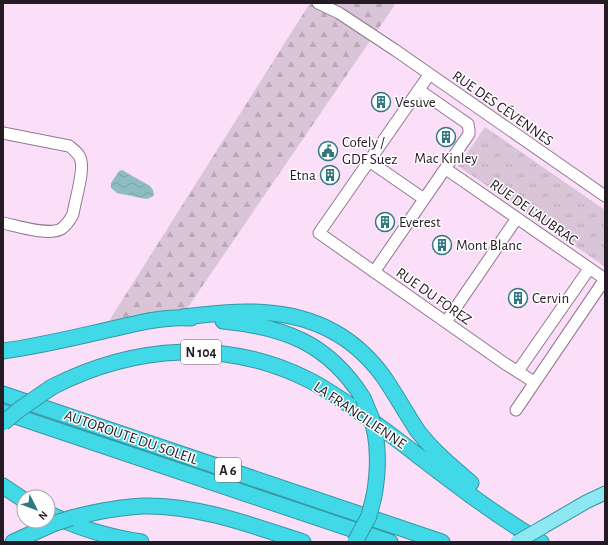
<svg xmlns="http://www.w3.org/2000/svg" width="608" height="545" font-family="'Alegreya Sans',sans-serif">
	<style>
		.grass { fill: url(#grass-tufts) }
		.forest { fill: url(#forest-firs) }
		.water { fill: url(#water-waves) }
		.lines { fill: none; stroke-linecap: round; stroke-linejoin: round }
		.minor-casing { stroke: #917890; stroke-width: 13 }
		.major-casing { stroke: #3796a3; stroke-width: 15 }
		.highway-casing { stroke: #3796a3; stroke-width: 17 }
		.minor { stroke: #fff; stroke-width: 11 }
		.major { stroke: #8de8f1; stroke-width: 13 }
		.highway { stroke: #41d8e7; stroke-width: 15 }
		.major-bridge-casing { stroke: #3796a3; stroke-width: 15; stroke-linecap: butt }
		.highway-bridge-casing { stroke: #3796a3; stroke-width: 17; stroke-linecap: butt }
		.major-bridge { stroke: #8de8f1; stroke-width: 13 }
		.highway-bridge { stroke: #41d8e7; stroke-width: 15 }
		.labels { text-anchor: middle; stroke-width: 3; stroke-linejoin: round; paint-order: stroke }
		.shield { fill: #fff; stroke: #665f66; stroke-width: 1 }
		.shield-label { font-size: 14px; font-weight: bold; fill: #251b24 }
		.poi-label { font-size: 15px; fill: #251b24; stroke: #fff; text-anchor: start }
		.street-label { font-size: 15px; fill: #251b24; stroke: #fff }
	</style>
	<defs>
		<pattern id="grass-tufts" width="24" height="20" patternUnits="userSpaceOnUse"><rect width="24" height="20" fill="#d9c4d8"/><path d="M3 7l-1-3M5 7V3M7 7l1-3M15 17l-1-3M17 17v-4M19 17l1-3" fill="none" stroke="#baa8b9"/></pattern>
		<pattern id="forest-firs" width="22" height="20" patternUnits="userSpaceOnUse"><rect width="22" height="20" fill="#d9c4d8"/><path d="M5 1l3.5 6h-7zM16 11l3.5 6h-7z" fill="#baa8b9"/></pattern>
		<pattern id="water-waves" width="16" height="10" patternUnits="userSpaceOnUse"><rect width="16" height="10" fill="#8dbcc1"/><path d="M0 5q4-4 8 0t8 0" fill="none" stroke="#7aa1a6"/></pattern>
	</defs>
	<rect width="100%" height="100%" fill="#fbdff9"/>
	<path class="grass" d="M485,127l120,83v55l-1,1 -146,-100z"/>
	<path class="forest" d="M310,3h86l-210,307 -77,11z"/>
	<path class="water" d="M122,170l28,16 3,4 1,5 -4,3 -4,1 -29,-6 -6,-5v-5l8,-12z"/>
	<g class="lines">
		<defs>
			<path id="minor" d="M318,3l21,10 56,37 210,146
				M429,75l-110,158 185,130 30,19
				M3,133l66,13c5,4 11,8 12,15 3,11 -6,40 -8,53 -3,6 -6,11 -12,15 -13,7 -44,-3 -58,-6
				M369,161l55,38
				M446,169l159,110
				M374,272l95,-138v-4l-1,-6 -49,-34
				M446,322l71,-104
				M518,371l71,-102
				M516,410l89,-131"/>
			<path id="major" d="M543,527l43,-25 19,-9"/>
			<path id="highway" d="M182,317c23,-2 46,-6 70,-5 54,1 98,19 131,64 12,17 22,36 34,54 15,20 35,37 54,53
				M223,321c62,6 105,22 140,77
				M3,351c37,-5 73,-14 109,-22 25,-6 53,-13 79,-11
				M52,387c82,-42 175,-49 259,-6 28,15 54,35 80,54 49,37 97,76 150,107
				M3,394l439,148
				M3,412l387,130
				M3,486l21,14
				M374,496c4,-22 5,-42 1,-64
				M48,513c29,15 61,24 93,29
				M71,518c24,-6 47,-11 72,-12 55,-1 108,19 160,36
				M13,542l40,-18"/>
		</defs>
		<use href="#minor" class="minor-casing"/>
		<use href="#major" class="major-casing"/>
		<use href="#highway" class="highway-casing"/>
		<use href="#minor" class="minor"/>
		<use href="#major" class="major"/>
		<use href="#highway" class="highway"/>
		<defs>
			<path id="major-bridge" d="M517,542l26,-15"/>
			<path id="highway-bridge" d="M363,398l8,19 4,15
				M3,423l17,-14 32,-22
				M53,524l18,-6
				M355,542l14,-26 5,-20"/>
		</defs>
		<use href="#major-bridge" class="major-bridge-casing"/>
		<use href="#highway-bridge" class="highway-bridge-casing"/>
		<use href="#major-bridge" class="major-bridge"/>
		<use href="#highway-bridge" class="highway-bridge"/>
	</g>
	<defs>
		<symbol id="building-ring" viewBox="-11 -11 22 22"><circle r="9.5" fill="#fff" stroke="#2f7880" stroke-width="1.5"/><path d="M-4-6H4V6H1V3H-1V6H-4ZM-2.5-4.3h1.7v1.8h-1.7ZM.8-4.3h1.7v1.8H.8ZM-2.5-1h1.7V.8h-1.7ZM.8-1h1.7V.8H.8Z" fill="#2f7880"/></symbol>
		<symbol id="civic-ring" viewBox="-11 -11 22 22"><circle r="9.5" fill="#fff" stroke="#2f7880" stroke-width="1.5"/><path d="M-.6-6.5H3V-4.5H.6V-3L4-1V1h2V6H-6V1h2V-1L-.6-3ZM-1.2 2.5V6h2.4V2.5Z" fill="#2f7880"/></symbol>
	</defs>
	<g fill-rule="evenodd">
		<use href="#building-ring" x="370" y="91" width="22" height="22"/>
		<use href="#building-ring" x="435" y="126" width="22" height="22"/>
		<use href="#civic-ring" x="317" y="140" width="22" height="22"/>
		<use href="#building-ring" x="319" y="164" width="22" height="22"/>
		<use href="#building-ring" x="374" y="211" width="22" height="22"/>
		<use href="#building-ring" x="431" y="234" width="22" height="22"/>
		<use href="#building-ring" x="507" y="287" width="22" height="22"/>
	</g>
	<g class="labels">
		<g class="shield">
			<rect x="181" y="340" width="40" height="24" rx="3"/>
			<rect x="215" y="458" width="26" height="24" rx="3"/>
		</g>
		<g class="shield-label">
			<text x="201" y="357">N 104</text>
			<text x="228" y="475">A 6</text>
		</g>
		<g class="poi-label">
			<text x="395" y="107">Vesuve</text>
			<text x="342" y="147">Cofely /<tspan x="342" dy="17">GDF Suez</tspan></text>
			<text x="446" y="163" text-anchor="middle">Mac Kinley</text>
			<text x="316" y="180" text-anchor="end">Etna</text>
			<text x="399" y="227">Everest</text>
			<text x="456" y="250">Mont Blanc</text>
			<text x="532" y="303">Cervin</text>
		</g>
		<g class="street-label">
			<text transform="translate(503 108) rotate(35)" y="5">RUE DES CÉVENNES</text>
			<text transform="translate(534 212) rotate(35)" y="5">RUE DE L'AUBRAC</text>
			<text transform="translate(434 296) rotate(35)" y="5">RUE DU FOREZ</text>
			<text transform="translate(360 415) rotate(34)" y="5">LA FRANCILIENNE</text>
			<text transform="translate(131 437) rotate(19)" y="5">AUTOROUTE DU SOLEIL</text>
		</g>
	</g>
	<rect width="608" height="545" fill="none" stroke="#251b24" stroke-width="8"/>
	<g transform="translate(36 509) rotate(132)"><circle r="19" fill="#ffffff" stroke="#a8a4a7"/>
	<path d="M0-3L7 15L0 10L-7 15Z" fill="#2f7880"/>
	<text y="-6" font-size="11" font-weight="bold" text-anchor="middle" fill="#251b24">N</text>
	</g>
</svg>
